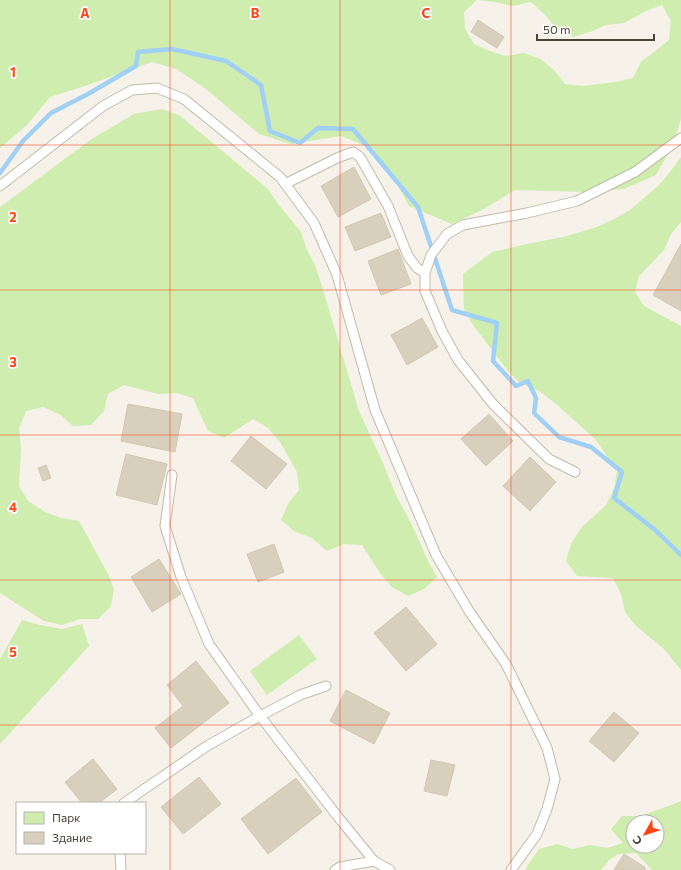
<svg xmlns="http://www.w3.org/2000/svg" width="681" height="870" font-family="Commissioner,sans-serif">
	<style>
		.green { fill: #ceedaf; fill-rule: evenodd }
		.lines { fill: none; stroke-linecap: round; stroke-linejoin: round }
		.stream { stroke: #a1d0f7; stroke-width: 4.5 }
		.building { fill: #d8cfbd; stroke: #d4c7b0 }
		.service-casing { stroke: #c2bbaa; stroke-width: 11 }
		.service { stroke: #fff; stroke-width: 9 }
		.grid { fill: none; stroke: #ff4416; stroke-width: 1; stroke-opacity: 0.55 }
		.grid-label { font-size: 13px; text-anchor: middle; font-weight: bold; fill: #ff4416; stroke: #fff; stroke-width: 3.5; stroke-linejoin: round; paint-order: stroke }
	</style>
	<rect width="100%" height="100%" fill="#f6f2e9"/>
	<path class="green" d="M0,0h681v119l-8,26 -17,30 -32,14 -37,3 -72,-2 -31,19 -32,15 -43,-18 -16,-29 -20,-28 -32,-13 -50,8 -32,-10 -53,-45 -30,-20 -24,-7 -67,24 -35,11 -23,28 -27,23zM477,0l18,2 17,4 19,-4 13,12 13,15 16,8 17,-5 16,-7 18,-2 22,-12 16,-6 9,16 -2,19 -28,22 -8,16 -17,4 -34,4 -17,-2 -11,-14 -14,-11 -16,-6 -18,3 -16,-5 -16,-7 -9,-15 -1,-17z
		M162,109l17,6 89,74 10,15 23,28 6,18 8,15 6,18 38,128 23,50 14,34 17,32 15,34 9,16 -13,12 -16,7 -16,-9 -12,-14 -18,-28 -18,-1 -17,7 -15,-13 -17,-6 -14,-12 7,-16 11,-14 -2,-18 -17,-30 -12,-14 -15,-9 -29,19 -16,-7 -15,-33 -17,-5 -18,1 -34,-9 -16,9 -4,17 -13,14 -18,1 -14,-12 -16,-7 -17,4 -7,18 2,20 -2,37 9,15 17,11 16,6 18,3 28,51 7,17 -3,17 -13,13h-18l-18,6 -18,-4 -44,-28v-386l90,-67 44,-26z
		M681,157v65l-10,12 -7,16 -25,26 -4,16 9,14 37,20v344l-17,-21 -28,-23 -11,-14 -4,-18 -8,-16 -36,-2 -11,-15 5,-17 10,-16 25,-23 8,-16 3,-18 -21,-31 -41,-37 -16,-12 -19,-8 -13,-13 -34,-45 -9,-16 -1,-35 29,-22 35,-8 36,-7 34,-10 17,-8 16,-9 29,-25 11,-13z
		M22,620l18,5 22,4 20,-5 7,22 -89,98v-85z
		M299,635l18,24 -50,36 -17,-24z
		M681,801v69h-29l-16,-17 -18,1 -9,6 -8,10h-75v-2l13,-19 18,-5 16,5 17,-4 17,3 16,-5 -12,-14 11,-13h18l34,-12zM633,822h24v24h-24z"/>
	<g class="lines">
		<path class="stream" d="M0,173l23,-32 28,-28 37,-19 48,-28 2,-14 34,-3 54,12 35,24 9,46 30,12 18,-15 35,1 65,78 34,103 45,13 -4,38 23,25 12,-5 8,17 -2,15 25,24 32,10 31,25 -8,26 40,31 27,26"/>
	</g>
	<path class="building" d="M478,20l26,17 -7,11 -26,-16z
		M354,167l17,32 -33,18 -17,-31z
		M381,213l10,24 -36,14 -10,-24z
		M681,244v67l-28,-16z
		M398,249l13,35 -30,11 -13,-34z
		M422,318l16,29 -31,18 -16,-30z
		M128,404l54,10 -7,38 -54,-11z
		M489,414l24,27 -27,25 -25,-27z
		M251,436l36,28 -21,25 -35,-28z
		M126,454l41,10 -10,41 -41,-10z
		M530,457l26,25 -26,29 -27,-25z
		M46,465l5,13 -8,3 -5,-13z
		M274,544l10,28 -26,10 -11,-28z
		M159,559l22,35 -29,18 -21,-35z
		M406,607l31,37 -31,27 -32,-38z
		M196,661l33,42 -58,45 -16,-20 28,-22 -16,-21z
		M346,690l44,23 -16,31 -44,-23z
		M614,712l25,21 -25,29 -25,-21z
		M93,759l24,30 -18,14h-17l-17,-21z
		M431,760l24,5 -8,31 -23,-5z
		M199,777l22,27 -38,30 -22,-27z
		M296,778l26,34 -54,42 -27,-35z
		M624,854l22,14 -2,2h-30z"/>
	<g class="lines">
		<defs>
			<path id="service" d="M285,184l52,-26 16,-6 7,5 28,49 20,50 9,12 8,5
				M0,186l103,-80 29,-16 25,-2 27,11 96,78 34,46 23,52 38,135 61,145 33,56 37,53 41,84 8,31 -8,30 -10,25 -26,36
				M575,472l-26,-13 -56,-55 -35,-44 -16,-29 -17,-40v-18l6,-18 16,-21 16,-9 64,-12 50,-12 58,-29 46,-34
				M172,475l-7,51 16,51 28,67 51,72 78,101 36,44
				M124,803l83,-57 53,-30 40,-21 26,-9
				M120,853l1,17
				M335,870l5,-3 34,-6 16,9"/>
		</defs>
		<use href="#service" class="service-casing"/>
		<use href="#service" class="service"/>
	</g>
	<path class="grid" d="M170,0v870M340,0v870M511,0v870M0,145h681M0,290h681M0,435h681M0,580h681M0,725h681"/>
	<g class="grid-label">
		<text x="85" y="18">A</text>
		<text x="255" y="18">B</text>
		<text x="426" y="18">C</text>
		<text x="13" y="77">1</text>
		<text x="13" y="222">2</text>
		<text x="13" y="367">3</text>
		<text x="13" y="512">4</text>
		<text x="13" y="657">5</text>
	</g>
	<rect x="16" y="802" width="130" height="52" fill="#ffffff" stroke="#b7b4af"/>
	<rect x="24" y="812" width="20" height="12" fill="#ceedaf" stroke="#b7b4af"/>
	<text x="52" y="822" font-size="12" fill="#4a4336">Парк</text>
	<rect x="24" y="832" width="20" height="12" fill="#d8cfbd" stroke="#b7b4af"/>
	<text x="52" y="842" font-size="12" fill="#4a4336">Здание</text>
	<g transform="translate(645 834) rotate(231)"><circle r="19" fill="#ffffff" stroke="#b7b4af"/>
	<path d="M0-3L7 15L0 10L-7 15Z" fill="#ff4416"/>
	<text y="-6" font-size="11" font-weight="bold" text-anchor="middle" fill="#4a4336">С</text>
	</g>
	<path d="M537 34v6h117v-6" fill="none" stroke="#4a4336" stroke-width="2"/>
	<text x="543" y="34" font-size="12" fill="#4a4336" stroke="#ffffff" stroke-width="3" paint-order="stroke">50 m</text>
</svg>
